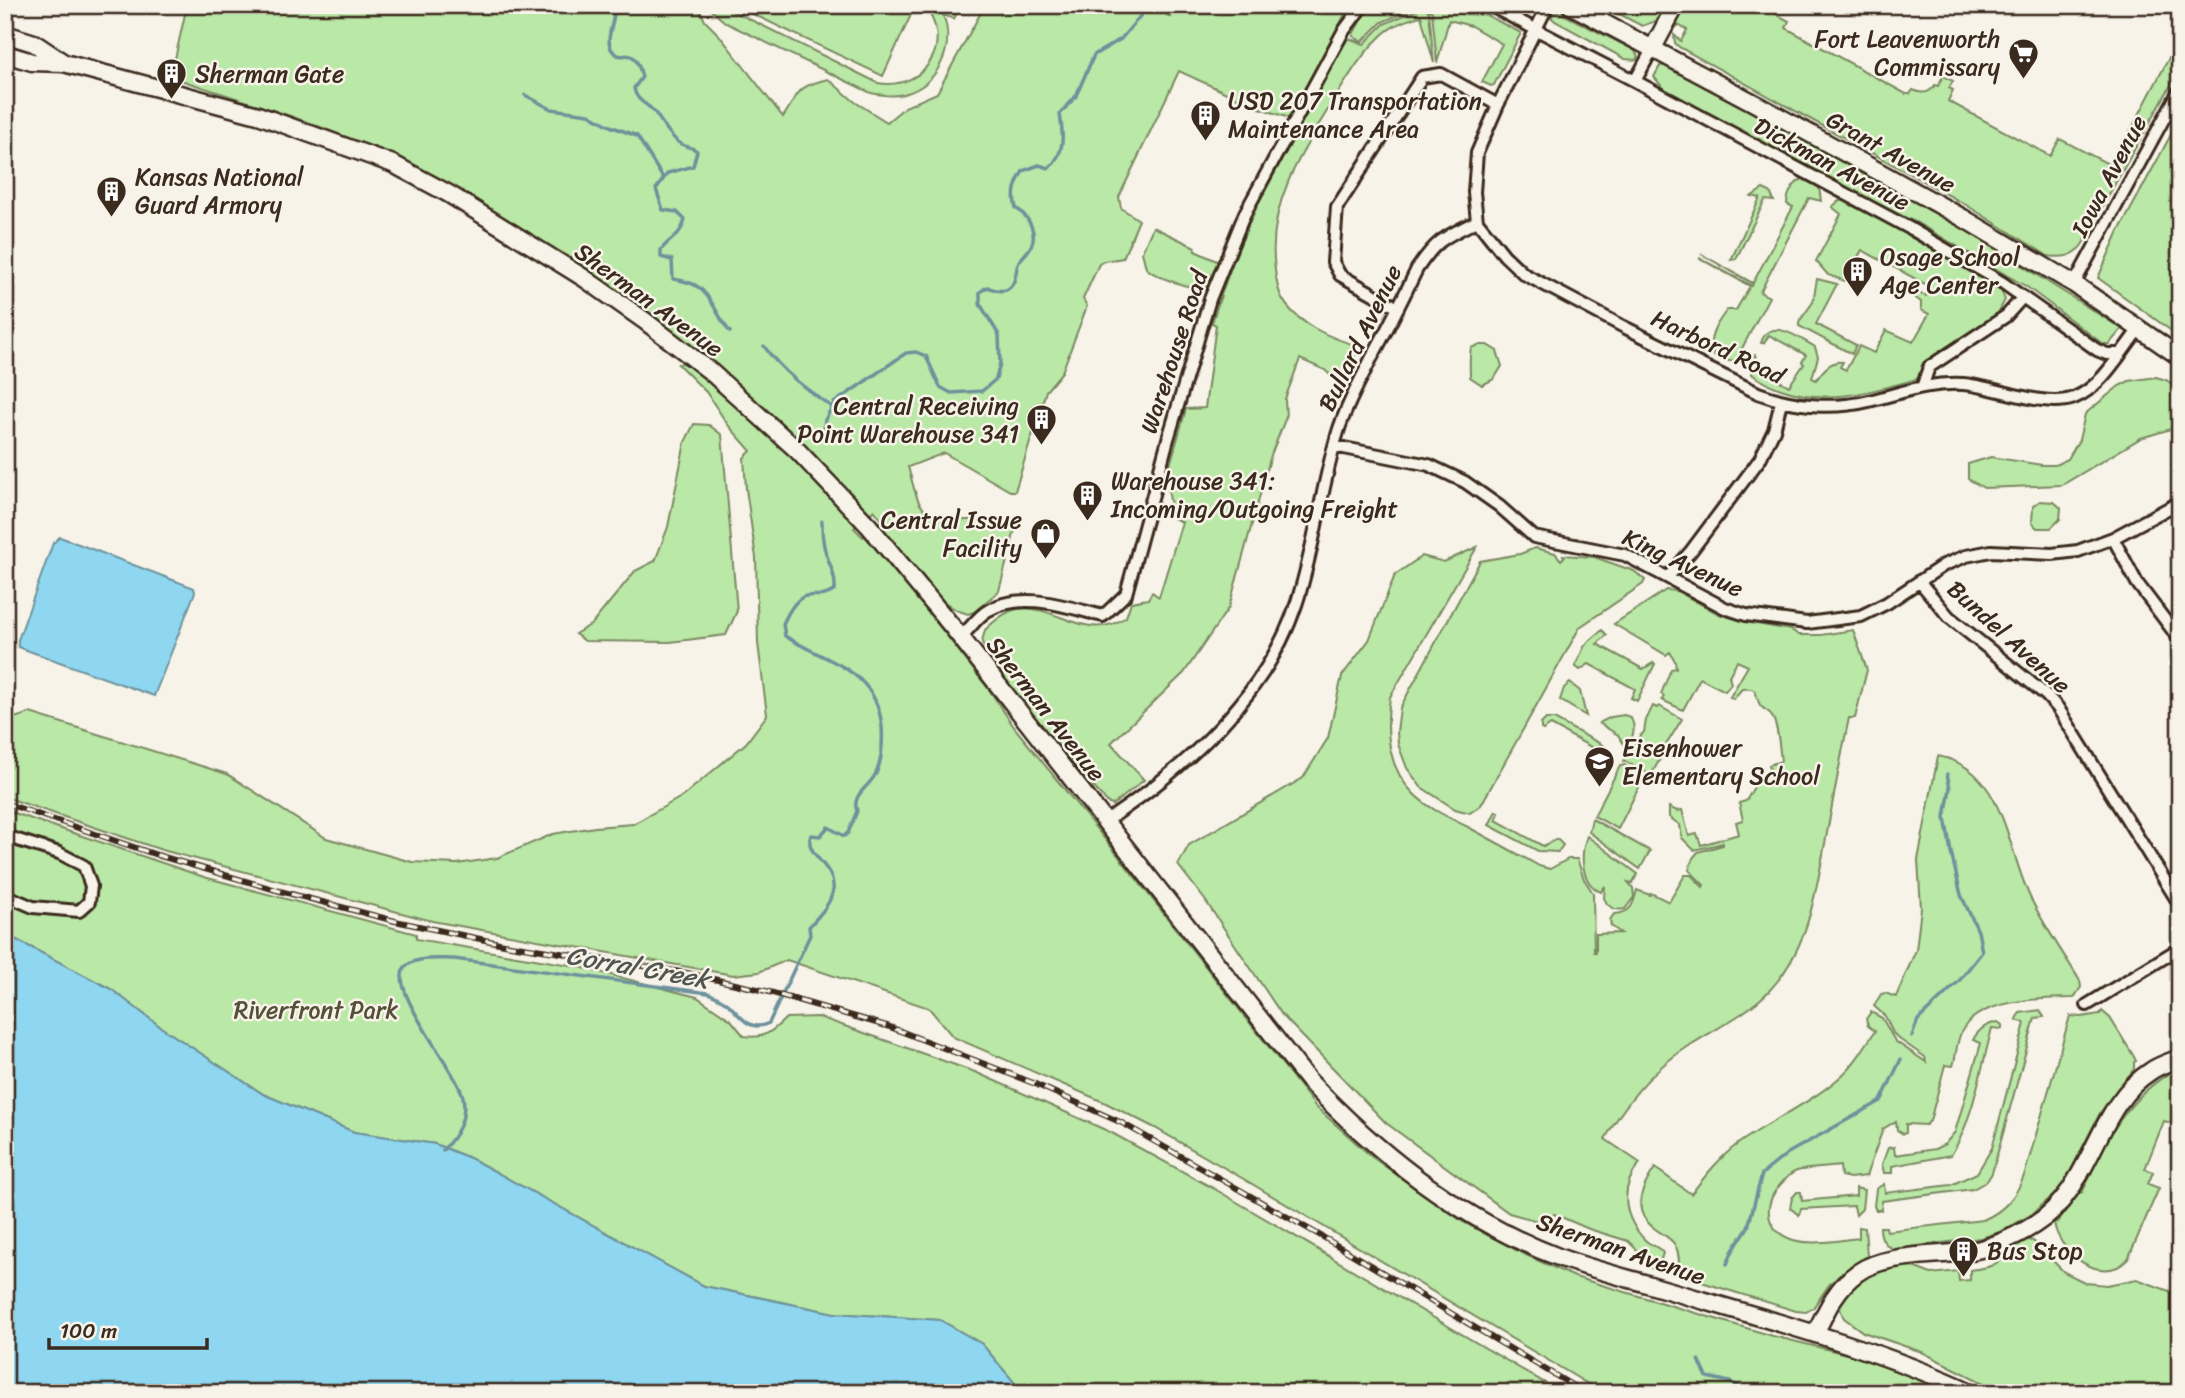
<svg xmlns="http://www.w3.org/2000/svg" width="2185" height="1398" font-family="Sriracha,sans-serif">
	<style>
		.green { fill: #bae8a6; stroke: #7a8962; stroke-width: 2 }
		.water { fill: #8fd7f0; stroke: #6d929c; stroke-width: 2 }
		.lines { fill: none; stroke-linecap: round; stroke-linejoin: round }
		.stream { stroke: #6d929c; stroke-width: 3.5 }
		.street-casing { stroke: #3b2a1e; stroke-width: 16 }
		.secondary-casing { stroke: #3b2a1e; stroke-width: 21 }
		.street { stroke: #f7f3e8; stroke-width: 10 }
		.secondary { stroke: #f7f3e8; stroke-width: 16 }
		.rail-casing { stroke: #3b2a1e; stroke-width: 6 }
		.rail { stroke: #f7f3e8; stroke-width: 3.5; stroke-dasharray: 10; stroke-linecap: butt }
		.labels { text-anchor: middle; stroke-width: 5; stroke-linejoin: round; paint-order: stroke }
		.poi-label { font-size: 24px; fill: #3b2a1e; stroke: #f7f3e8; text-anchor: start }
		.street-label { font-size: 24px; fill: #3b2a1e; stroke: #f7f3e8 }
		.park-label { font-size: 24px; fill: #545039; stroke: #f7f3e8 }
		.water-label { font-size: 26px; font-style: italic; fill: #505552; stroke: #f7f3e8 }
	</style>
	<rect width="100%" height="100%" fill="#f7f3e8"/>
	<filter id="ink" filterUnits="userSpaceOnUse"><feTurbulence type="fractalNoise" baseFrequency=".0143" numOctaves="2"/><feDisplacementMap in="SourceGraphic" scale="14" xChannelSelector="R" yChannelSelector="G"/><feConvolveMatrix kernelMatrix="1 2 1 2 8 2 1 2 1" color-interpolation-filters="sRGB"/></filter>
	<g filter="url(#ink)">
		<path class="green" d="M187,5h511l7,16 14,14 64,82c17,-25 12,-30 45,-38l27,23 32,20 18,-15 32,-14 48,-88h165l20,12 -3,-12h183l-61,113 -32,-11 -78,-36 -60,126 2,11 18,12 -16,38 -19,3 -5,3 -16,35 4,7 -25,66 -16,19 -31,100h-5l-66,-38 -36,14c4,12 6,27 12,37 22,36 74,-2 95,26l-16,61 -25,21 -6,2 -12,-4 -20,-14 -59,-72 5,-4 -8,-10 -5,5c-99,-108 -209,-197 -332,-276 -48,-30 -96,-60 -147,-83 -70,-33 -145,-55 -219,-79z
			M705,5h16l157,78c47,8 78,-41 45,-78h30l6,3 -5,11 -11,-4c13,32 -5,70 -39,79 -11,3 -22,1 -33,-1l-145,-70z
			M734,5h180l1,1 -32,70z
			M1370,5h51l-39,17 -20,20 -9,-6v-2z
			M1426,5h41l54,28 -27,52 -3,1 -9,-4 20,-38 -31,-18 -22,-6 -12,43 -5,-51z
			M1602,5h63l-9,16 -14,5z
			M1686,5h73l30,16 -3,7 120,66h4l3,-4c9,4 16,4 22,-5l3,1 5,-10 10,5 -4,7 4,2 -5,11 102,55 10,-17 52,27 68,-129v32l-86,152c-11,24 -15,40 -46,35l-85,-53 -284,-156 -4,-4 -1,-8 7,6 6,-11 -9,-5 -4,5z
			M1421,8h5l3,4 5,51 -13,-47c-16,4 -31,10 -42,22 -19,18 -33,43 -47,65 -30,49 -62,96 -58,156 1,12 2,26 7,37 13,27 51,43 78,50l-16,37 -8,-3 -10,-10 -25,-11 -15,40 1,18 -15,38 -42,152 -45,66 -73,70 33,37 -31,25 -4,-1 -52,-57 -70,-92 -5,-13 3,-12c9,-9 20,-19 33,-21 39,-5 69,35 108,8l5,-15 17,-3 4,-7 7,5 23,-75 -9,-4 -6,-35 1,-11 18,-63 19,-1 11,-83 -4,-2c30,-101 83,-194 136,-285l16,6 20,-20z
			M1555,10l79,40 4,6 -2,4 -11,-1 -70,-38 -3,-3v-6z
			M1669,65l179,97 113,65 161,102 -13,15h-6l-76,-57 -110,-64 -44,-21 -209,-113 -10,-12 6,-11z
			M2180,118v65l-10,19 7,4 -4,10 7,4v117l-82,-59 21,-47z
			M1805,178l14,9 2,14 -12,-3 -49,94 9,5 -31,59c-6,9 -15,4 -24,0 -9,-16 3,-33 13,-46h9l14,-24 -51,-28 53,28 1,-2 -52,-30 52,29 40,-76 -6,-3c0,-11 8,-23 18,-26z
			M1763,189l7,3 4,9 -9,-1 -29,59 -5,1 29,-62 -8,-2z
			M1839,201h8l140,78 14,11 4,10 -7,13 -73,49 -5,16c-47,13 -91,28 -139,11 -11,-4 -21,-8 -29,-15l-2,-13 5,-6 1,2 -4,9 37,20 15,-22 -2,-2 4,-7 -37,-20 -5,8h-3c8,-27 37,-6 54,4l3,10 -6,21 4,2c6,-8 14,-20 27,-18l-3,5 6,3 13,-24 15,7 12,-23 27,12 16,-28 -8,-4v-8l-11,-8 3,-3 13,5 3,-10 -67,-36 -17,31 -17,-6 -12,-14 25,-47 -9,-7z
			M1153,227l42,20v4l24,11c-3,9 -5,21 -14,25 -10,5 -51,-11 -59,-19l-4,-16z
			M1817,279l20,5 -21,40 40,21 -4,9 -53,-28v-4l14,-20z
			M1478,345h9l10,6 5,15 -8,13 -12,6 -12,-8c0,-10 -1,-19 1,-29z
			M688,362l111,99 59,63 -4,4 9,9 4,-3 123,157 24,36 99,122 203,258 56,50 91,65 65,34 47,21 198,59 110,27 66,30h-346l-356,-212 -92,-53 -49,-25 -153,-66 -24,-29 -142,-48 -28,12 -26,3 -301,-54 -270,-71 -157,-53v-76l25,-8 197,61 99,64 86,24 45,2 40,-6 56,-24 42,-7 38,-3 50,-28 63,-53 21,-28 -9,-72 -2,-85 -10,-69 -2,-31 7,-7 -23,-26 -22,-33 -28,-28z
			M2156,377l10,3 14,9v40l-6,-1 -33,10 -79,47 -78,3 -16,-9v-15l23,-7 51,8h13l13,-6 11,-19 6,-26 6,-5 28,-23 10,-5z
			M694,424l15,1 13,10 15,176 -11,24 -56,7 -85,-1 -10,-7 17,-10 43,-53 20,-10 13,-34 17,-85z
			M2040,501l14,1 7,6 -1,11 -9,9h-14l-5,-5 1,-17z
			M1477,547l-87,150c-5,34 -3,70 23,96 14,15 37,25 55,34 24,13 48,26 71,39l11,3 18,-10h9l7,20 9,14 1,59h2v-18l25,-1 -10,-7 -1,-6 4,-6c18,-1 19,-10 23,-24l13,5 1,-2 18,9 16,-27h6l12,12 1,-2 -15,-15 4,-12 5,-6 25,-7v-2l-29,7 -12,-12 -2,-13 -11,-8v-10l8,4 5,-1 7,26 8,-2 4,11 38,-11 -3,-12 7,-2 -4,-17 7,-2 9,-16 -2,-7 18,-5 -2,-8 12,-4c-2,-14 -2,-32 -9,-45 -2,-5 -10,-7 -12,-11 -6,-11 0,-18 -18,-16l-9,10 -3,-2 18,-31 -11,-5 -8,15 2,8 -6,7 -25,-13 -17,32 -21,-10 2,-4 -3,-2 10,-25 5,-1 -1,-7 -5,-9 -4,3 -52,-31 52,-34 11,1 42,23 26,8 46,8 8,5h22l32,-5 14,40 -12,48h-6c-8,38 -15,77 -22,115 -11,56 -17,115 -58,158 -26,27 -62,41 -92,63 -30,22 -54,53 -72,85l35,24c-21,25 -17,54 5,77 6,6 12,5 18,13l-4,13 -7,2 -8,-4 -1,-8 -15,-15 -39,-12 -35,-15 -9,9 -36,-10 -123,-90 -104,-108 -77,-115 -27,-35 11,-20 114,-67 25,-40 14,-62 27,-36 26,-65 27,-19 22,6z
			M1535,548l20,5 6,7 3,-3 -1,-2 31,2 40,14 11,9 -2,4 -63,43 -99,178 -11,8 -15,-4 -34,-22 -14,-19 -9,-24 -1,-12 3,-24 80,-147 40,-7z
			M1602,630l5,5 -10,9 46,25 10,-6 2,1 -18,37 -6,-3 4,-9 -46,-25 -9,6 -5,-4 10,-21z
			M1570,683l10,8 6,25 -26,-16 4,-12z
			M1653,706l4,2 2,-2 23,13 -19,31 1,2 -13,23 -27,-14 9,-17 11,-12 2,-12z
			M1624,715l6,2c7,10 3,22 -4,30l-8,-12 -19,-12 12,-6z
			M1546,719h8l47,25 5,4 1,12 -6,1 1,-8 -51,-28 -8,5 -2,-1v-5z
			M1938,756c67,13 68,91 92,141 14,29 34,57 50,84l1,6 -7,11c-30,0 -94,1 -111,31 -7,10 -6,25 -10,37l-8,-1 -15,56 -4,4 -20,-1v9l-3,1 -6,-4 -1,-9 -13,8 -17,47 -16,2 -9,-2 -1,-10c-13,2 -30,2 -43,5 -7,2 -12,8 -17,14 -16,18 -16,42 8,53 20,9 50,2 71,0v-11l6,1 2,28 -26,18 -12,11 -16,23 -7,4 -10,-1 -114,-35 -3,-3c0,-9 1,-20 -4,-28 -5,-8 -14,-11 -21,-17 -24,-18 -12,-41 1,-60l36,26c15,-19 29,-37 48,-51 33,-23 70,-39 100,-65 15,-13 25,-30 36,-47l-7,-5 -2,-7 5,-7 11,6 13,23 31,21 -1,-5 -26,-18 -6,-6 -8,-17 -11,-10 7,-12 4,-1 11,4 20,-47 5,-42 -3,-48z
			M1624,765l26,14 -3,4 -5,-2 -24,48 -24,-13 26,-50z
			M5,810l199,67 212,57v5l160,27 121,31 34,23 13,16c20,3 28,-4 42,-18l33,-1 156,55 135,60 103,56 349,205h-539l-41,-49 -42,-24 -106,-7 -130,-27 -232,-127 -37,-15 -81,-12 -91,-38 -101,-66 -51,-39 -106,-55z
			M1496,811l3,2 -3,7 47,26 14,-7 6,6 -5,7 -20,-1 -49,-26z
			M1592,819l58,32 -10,18 -51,-37z
			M1587,836l51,38 -6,9 -4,-1 5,6 1,9 -9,12c-10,2 -17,-1 -21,-11l1,-12 -4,6c-21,-9 -21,-38 -14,-56z
			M2040,1010l4,7 -9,1 -43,155 -5,8 -14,8 -91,12 -1,9h-5l-2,-4 2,-17 8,-5 1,9 66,-8 26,-12 15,-25 33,-125 -8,-3v-3l3,-4z
			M2102,1011l8,7 23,37 3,6 -2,1v7l-34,44 -33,65 -10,14 -25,22 -30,17 -21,7 -88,11c-9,-4 -13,-12 -13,-22h6l1,4 96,-11c23,-10 34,-25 42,-47l45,-157 11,1 19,-3z
			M1998,1022l4,3v4l-10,-1c-10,37 -20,96 -41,127l-59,11v7h-8l-2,-9 6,-16 6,-1 1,8 40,-6 10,-5 10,-12 26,-89 -8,-3c5,-10 13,-16 25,-18z
			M2180,1067c0,20 -1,37 -9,56l-7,-2 -19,48 8,3 -5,12 11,4 -31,71c-26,29 -72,-8 -74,-38l3,1 25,-32v3c24,-53 44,-98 98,-126z
			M1856,1188l8,2 -2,19 -6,6 -2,-9 -53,3 -2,6 -9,-7 2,-10 5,-6h4l1,9 54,-5z
			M2024,1239l9,2 31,31 22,11 21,2 30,-6 43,16v98h-177l-81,-41 -59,-20 -19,-14 -4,-9c6,-36 42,-42 73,-45v3l18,7 27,-3 1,10 11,-1v-10c7,-1 17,-2 23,-5 12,-7 19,-20 31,-26z"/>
		<path class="water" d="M60,537l134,51 1,4 -41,104 -136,-49v-7l35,-97z
			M5,934l106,55 51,39 101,66 91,38 81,12 37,15 232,127 130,27 106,7 42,24 41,49h-1018z"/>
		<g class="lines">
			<path class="stream" d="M613,5c5,14 -10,33 -1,45 11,16 21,-11 30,27l-8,11c2,14 14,15 22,26 6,9 12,19 21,27 5,6 14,5 20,10l-4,15 -25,7 -12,16 7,21 14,2 8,8c-4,16 -16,19 -24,30v7l11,3 1,19c6,1 12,2 17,4 20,6 27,34 40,49
				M525,95l26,14 38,5 21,12 27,10 26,42
				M764,346c18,26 42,43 68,61
				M823,434l2,-14 9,-17 72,-50 10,-1 10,4 14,31 11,6 31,-2 14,-12 4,-16 -1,-28 -19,-31v-12l7,-5c6,2 15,6 21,2 9,-6 7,-17 10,-25 3,-7 10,-11 13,-18 7,-14 -3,-30 -15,-38 -4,-15 -1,-23 7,-37l16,-6 10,3c17,-16 14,-33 11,-54l16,-18 18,-41 27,-16 20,-24 5,-10
				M1912,1036l6,-16 41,-39 23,-29 -4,-21 -17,-36 -10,-43 -6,-35 5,-29 -3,-14
				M443,1150c14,-15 24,-31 20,-53 -4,-24 -79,-111 -57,-131 12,-10 33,-7 48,-7l254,34c7,3 14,6 20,11 13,12 21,29 41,19l41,-88 -1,-8c9,-11 21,-21 24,-37 3,-25 -30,-35 -22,-55l9,1 8,-9 16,9 4,-3 9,-22c-6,-16 11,-23 18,-36 7,-12 8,-34 7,-48 -6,-59 -55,-64 -97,-91l-2,-12c4,-9 12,-26 23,-28 13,-2 15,3 29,-6 1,-15 -6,-26 -10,-40 -3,-10 -3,-19 -3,-29
				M1727,1264l5,-12 16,-25 14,-53 26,-21 93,-52 20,-42
				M1699,1360l8,17 23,5 22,11"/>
			<defs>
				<path id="street" d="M1489,5l146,76 276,148 92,54 94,67 10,4h12
					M1548,5l-50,100 -21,48 -3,39 3,29 27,34 20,19 100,53 134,66c34,13 75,17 111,8 32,-8 60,-19 94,-17 31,2 82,25 111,14 29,-12 46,-45 65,-69
					M1635,81l18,-33
					M2074,284l106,-195
					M1398,308l-58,-33 -7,-13 4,-55 85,-130 19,-3 57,31
					M1923,385l6,-18 77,-51 17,-19
					M1334,446l95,19 36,17 34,24 35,31 91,18 100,53 21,7 61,8 54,-7 26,-13 57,-38 22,-9 25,-5 61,3 26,-3 35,-13 67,-36
					M2113,538l24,45 43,57
					M1668,577l23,-26 69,-92 14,-29 7,-28
					M1919,581l30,36 97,78 12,13 122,197
					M960,638c9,-8 17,-21 27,-27 35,-21 80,-4 116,5l23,-22 42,-155 42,-140 35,-86 98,-181 20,-27
					M1105,822c81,-55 161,-124 192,-220 18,-56 24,-115 41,-170 8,-26 21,-49 33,-73 16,-29 31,-59 46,-90 20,-30 28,-32 60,-48
					M5,836l54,17 25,13 7,20 -2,16 -10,9 -46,-4 -28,-12
					M2087,1005l93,-57"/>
				<path id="secondary" d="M1570,5l188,100 205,113 111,66 106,73
					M5,34l29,9 30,20
					M1653,48l23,-43
					M5,54l27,8 32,1 194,52 135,49 56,30 135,84 61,43 66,51 86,78 72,76 86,104 353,450c70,74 156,142 253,178 28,10 58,18 86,26 110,33 222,61 326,109
					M1815,1334c11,-23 21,-46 42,-61 26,-19 76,-17 108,-21 24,-3 48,-14 69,-27 60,-37 60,-118 117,-154 8,-6 19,-9 29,-13"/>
			</defs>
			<use href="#street" class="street-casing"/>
			<use href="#secondary" class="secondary-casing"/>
			<use href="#street" class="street"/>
			<use href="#secondary" class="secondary"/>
			<defs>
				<path id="rail" d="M5,803l152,52 119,35 119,31 109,23 183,29 79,18 124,36 143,56 89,40 206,117 257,153"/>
			</defs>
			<use href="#rail" class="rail-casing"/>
			<use href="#rail" class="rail"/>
		</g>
	</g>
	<defs>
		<symbol id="supermarket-pin" viewBox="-11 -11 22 30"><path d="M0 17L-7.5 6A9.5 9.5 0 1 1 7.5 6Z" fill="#3b2a1e" stroke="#f7f3e8"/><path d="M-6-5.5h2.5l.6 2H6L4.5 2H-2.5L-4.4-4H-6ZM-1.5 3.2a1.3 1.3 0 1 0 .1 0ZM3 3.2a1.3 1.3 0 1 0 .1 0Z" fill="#fff"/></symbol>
		<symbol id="building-pin" viewBox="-11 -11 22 30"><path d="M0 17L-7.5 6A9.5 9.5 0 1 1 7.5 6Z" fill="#3b2a1e" stroke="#f7f3e8"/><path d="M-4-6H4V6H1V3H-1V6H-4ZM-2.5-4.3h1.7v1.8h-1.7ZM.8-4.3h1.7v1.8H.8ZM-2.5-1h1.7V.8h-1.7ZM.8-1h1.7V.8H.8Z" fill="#fff"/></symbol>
		<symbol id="shop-pin" viewBox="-11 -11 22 30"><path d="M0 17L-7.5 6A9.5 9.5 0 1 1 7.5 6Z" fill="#3b2a1e" stroke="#f7f3e8"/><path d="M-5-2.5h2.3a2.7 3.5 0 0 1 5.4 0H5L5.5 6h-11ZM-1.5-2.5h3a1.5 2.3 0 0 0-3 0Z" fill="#fff"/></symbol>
		<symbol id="school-pin" viewBox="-11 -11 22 30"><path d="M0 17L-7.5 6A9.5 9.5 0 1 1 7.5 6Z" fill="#3b2a1e" stroke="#f7f3e8"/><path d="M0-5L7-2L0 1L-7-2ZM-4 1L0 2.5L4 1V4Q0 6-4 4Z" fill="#fff"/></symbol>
	</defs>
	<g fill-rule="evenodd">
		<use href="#supermarket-pin" x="2006" y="36" width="35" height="47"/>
		<use href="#building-pin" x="154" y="56" width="35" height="47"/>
		<use href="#building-pin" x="1188" y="98" width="35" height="47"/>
		<use href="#building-pin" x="94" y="174" width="35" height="47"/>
		<use href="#building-pin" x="1840" y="254" width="35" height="47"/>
		<use href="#building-pin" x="1024" y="402" width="35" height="47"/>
		<use href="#building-pin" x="1070" y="478" width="35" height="47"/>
		<use href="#shop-pin" x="1028" y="516" width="35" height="47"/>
		<use href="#school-pin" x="1582" y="744" width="35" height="47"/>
		<use href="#building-pin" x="1946" y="1234" width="35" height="47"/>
	</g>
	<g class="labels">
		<g class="poi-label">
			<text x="2000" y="47" text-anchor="end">Fort Leavenworth<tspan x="2000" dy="28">Commissary</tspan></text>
			<text x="195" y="82">Sherman Gate</text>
			<text x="1228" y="109">USD 207 Transportation<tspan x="1228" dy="28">Maintenance Area</tspan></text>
			<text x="135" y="185">Kansas National<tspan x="135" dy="28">Guard Armory</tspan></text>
			<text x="1880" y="265">Osage School<tspan x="1880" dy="28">Age Center</tspan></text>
			<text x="1019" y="414" text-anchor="end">Central Receiving<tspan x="1019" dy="28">Point Warehouse 341</tspan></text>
			<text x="1111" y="489">Warehouse 341:<tspan x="1111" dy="28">Incoming/Outgoing Freight</tspan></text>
			<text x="1022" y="528" text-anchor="end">Central Issue<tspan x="1022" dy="28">Facility</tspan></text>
			<text x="1622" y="756">Eisenhower<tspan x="1622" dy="28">Elementary School</tspan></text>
			<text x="1987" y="1259">Bus Stop</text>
		</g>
		<g class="street-label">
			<text transform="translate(1891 152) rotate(29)" y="8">Grant Avenue</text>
			<text transform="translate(1832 164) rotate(28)" y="8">Dickman Avenue</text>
			<text transform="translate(2109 176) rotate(-62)" y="8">Iowa Avenue</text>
			<text transform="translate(649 300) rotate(36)" y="8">Sherman Avenue</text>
			<text transform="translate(1360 338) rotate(-64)" y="8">Bullard Avenue</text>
			<text transform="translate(1718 347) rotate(25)" y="8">Harbord Road</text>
			<text transform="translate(1174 352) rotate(-72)" y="8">Warehouse Road</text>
			<text transform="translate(1683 563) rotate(25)" y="8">King Avenue</text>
			<text transform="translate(2009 637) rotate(42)" y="8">Bundel Avenue</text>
			<text transform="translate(1046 709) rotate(52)" y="8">Sherman Avenue</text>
			<text transform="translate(1621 1249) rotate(19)" y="8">Sherman Avenue</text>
		</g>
		<g class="park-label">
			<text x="316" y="1018">Riverfront Park</text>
		</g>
		<g class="water-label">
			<text transform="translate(638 967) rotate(10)" y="9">Corral Creek</text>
		</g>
	</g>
	<rect width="2185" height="1398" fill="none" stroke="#f7f3e8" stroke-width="28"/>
	<rect x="14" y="14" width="2157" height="1370" fill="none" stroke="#3b2a1e" stroke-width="2.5" filter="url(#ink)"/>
	<path d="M49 1338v10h158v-10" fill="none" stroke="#3b2a1e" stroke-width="3.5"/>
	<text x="60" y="1338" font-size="21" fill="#3b2a1e" stroke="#f7f3e8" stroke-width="5" paint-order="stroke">100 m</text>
</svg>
